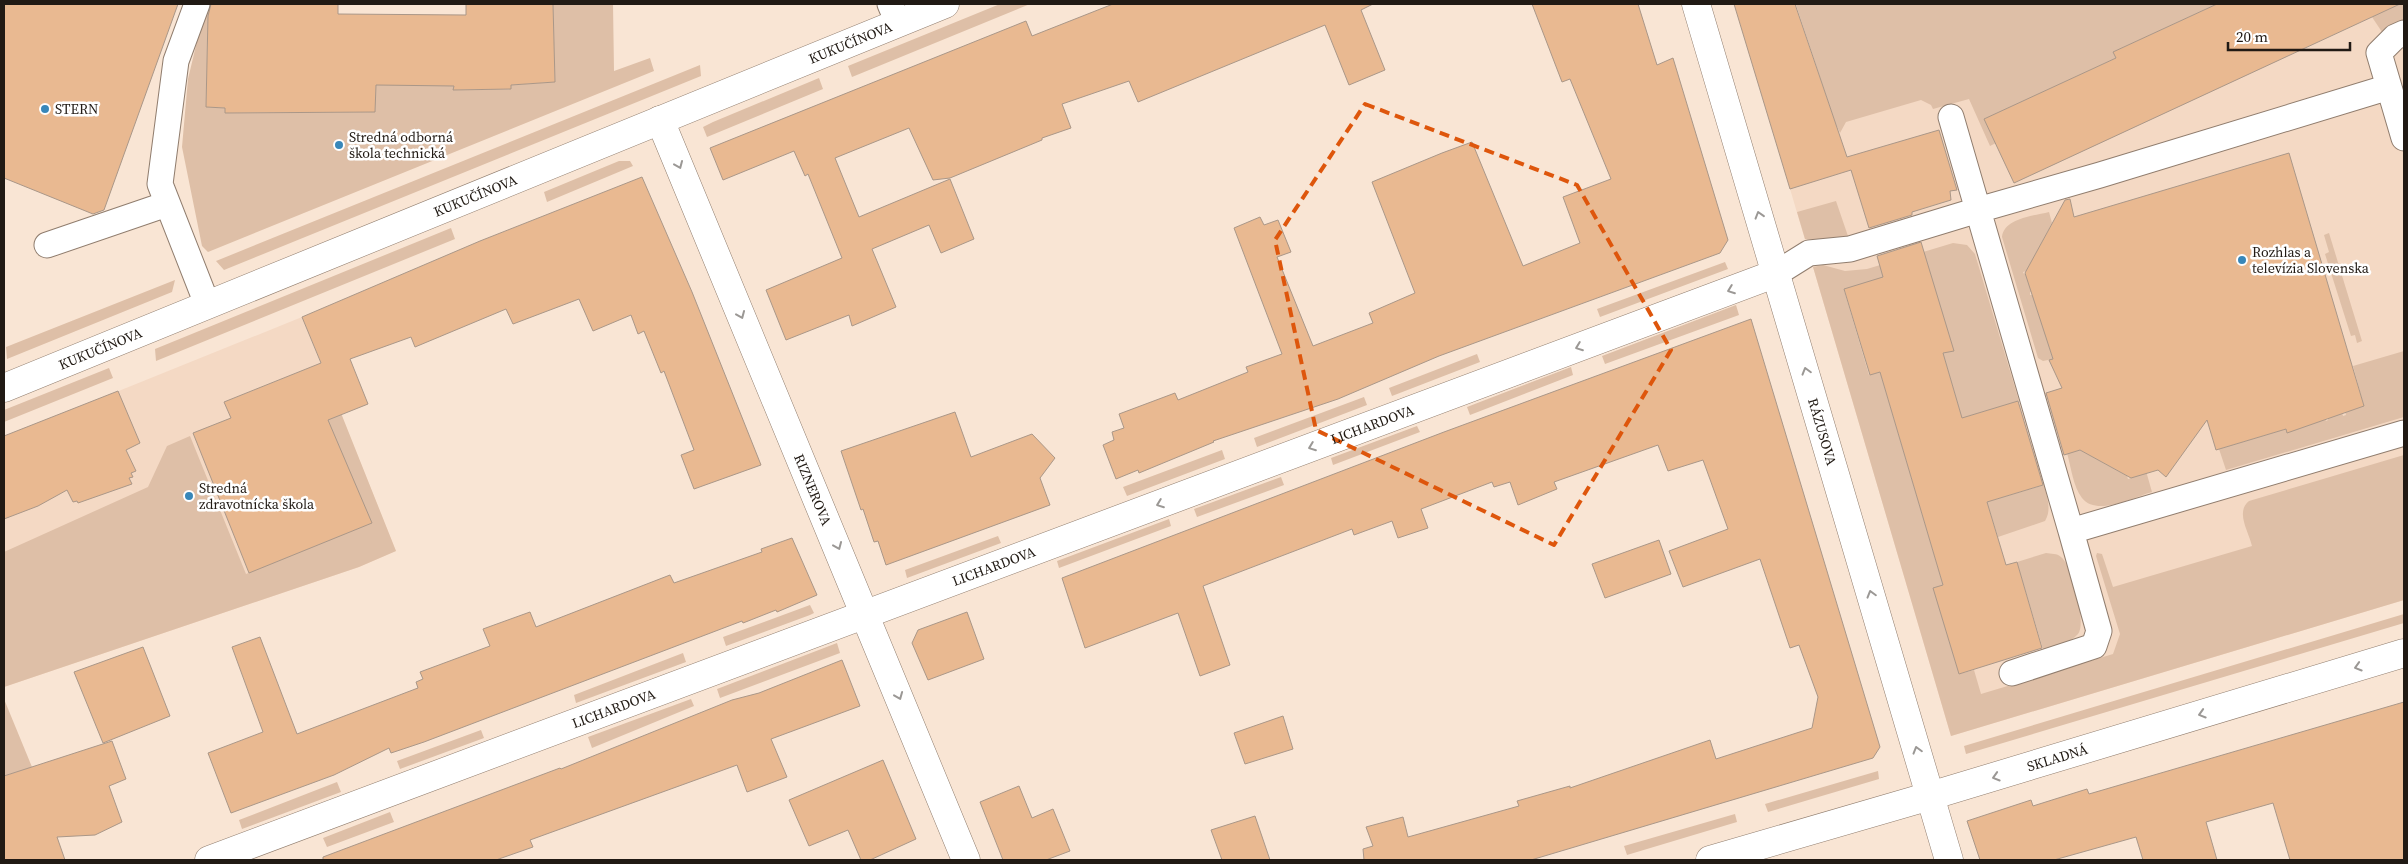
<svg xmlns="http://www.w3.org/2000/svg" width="2408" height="864" font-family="'Source Serif 4',serif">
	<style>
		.built { fill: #f4d9c4 }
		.green { fill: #debfa7 }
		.building { fill: #e9b991; stroke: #aa9788 }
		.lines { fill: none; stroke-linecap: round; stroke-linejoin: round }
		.lane-casing { stroke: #907d6e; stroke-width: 27 }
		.street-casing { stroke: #907d6e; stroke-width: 29 }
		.lane { stroke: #fff; stroke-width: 25 }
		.street { stroke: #fff; stroke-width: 28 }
		.oneway { stroke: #9b9895 }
		.marked { fill: none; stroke: #de560c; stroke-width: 4; stroke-dasharray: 10 6; stroke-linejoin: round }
		.poi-dot { fill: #3887b9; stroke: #fff; stroke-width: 2 }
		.labels { text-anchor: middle; stroke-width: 5; stroke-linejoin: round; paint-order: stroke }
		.street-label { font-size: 14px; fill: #211a14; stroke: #fff }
		.poi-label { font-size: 14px; fill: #211a14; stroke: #fff; text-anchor: start }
	</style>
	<rect width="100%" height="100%" fill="#f9e5d4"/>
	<path class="built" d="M2092,4h312v596l-453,136 -173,-588z
		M302,317l94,234 -37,16 -355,120v-251l25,-10 1,4 54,-25z"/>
	<path class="green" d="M211,4h16l-1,18h-18l-2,85 19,1v5l150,-1 2,-75 77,49 -1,4 58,-1v-4l44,-3 -2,-78h60l1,67 36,-13 4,13 -446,181 -6,-6 -20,-99 6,-68 11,-46z
		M1000,4h30l-178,73 -4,-11z
		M1798,4h419l-104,48 3,6 -131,61 11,24 -6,3 -21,-47 -36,10 -2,-4 -10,-5 -75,22 -6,11 -5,-11 -39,-117z
		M2390,4h14v19l-22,9 -10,-15 19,-10z
		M700,65l1,11 -477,194 -8,-9z
		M819,78l4,11 -116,48 -4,-10 10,-5z
		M619,161h11l3,5 -86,36 -3,-10z
		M1836,201l13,38h-44l-8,-27z
		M2049,212l3,11 -25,48 -4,1 1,2 3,-1 5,19h-2v3h4l19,64 -10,2 -5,-3 -36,-121c2,-19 31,-21 47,-25z
		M451,228l4,11 -299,122 -1,-12z
		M2329,233l33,108 -5,2 -2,-8 -4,1 -26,-82 4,-2 -5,-17z
		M1953,243l14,2 8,9 44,147 -57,17 -19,-65 10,-2 -109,-61 25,85 11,-3 63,213 -9,3 25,86 15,-4 7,24 132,-40 7,-20 -24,-78 1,-3 5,1 11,33 139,-41c-3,-14 -17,-34 -3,-45l155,-46v145l-453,136 -138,-469 10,-2 22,6 22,-2z
		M1725,262l3,7 -128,48 -3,-8z
		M175,280l-3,12 -165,67 -1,-12z
		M1736,305l3,10 -134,49 -3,-8z
		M2404,351v66l-178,53 -7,-21 67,-20 1,3 38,-14 1,3 2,-1v-3l14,-5 1,4 3,-1 -1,-3 19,-6 -11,-40z
		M1477,354l3,8 -88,34 -3,-8z
		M1571,367l2,8 -103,40 -3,-8z
		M109,368l4,10 -109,44v-12z
		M327,378l69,173 -37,16 -355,120v-135l144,-65 19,-41 23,-10 56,138 125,-51 -58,-138z
		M1364,397l3,8 -110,42 -3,-9z
		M1417,426l3,6 -87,33 -2,-7z
		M1222,450l3,9 -98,37 -4,-9z
		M2080,450l47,26 1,3 3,-1 -1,-3 16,-4 6,21c-18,5 -55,25 -70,6 -9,-12 -11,-31 -15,-45z
		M1281,477l3,8 -87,32 -3,-8z
		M2044,485c3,13 8,24 1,36l-47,16 -11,-35z
		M1169,519l2,7 -112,42 -2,-7z
		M998,536l3,7 -94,35 -2,-8z
		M2046,553c5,1 11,0 15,4 11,8 26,66 17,77 -7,9 -24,12 -35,15l-26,-87z
		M810,605l4,8 -4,2 -84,31 -3,-9z
		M2404,614v9l-438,131 -2,-8z
		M837,643l3,10 -120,45 -3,-9z
		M683,653l3,9 -110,41 -2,-8z
		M4,699l28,68 -28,9z
		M691,699l3,7 -102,42 -4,-11z
		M481,730l3,8 -84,31 -3,-8z
		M1878,771l1,8 -111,33 -3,-8z
		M337,782l4,10 -99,37 -3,-9z
		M390,812l4,10 -67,25 -4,-9z
		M1735,814l2,8 -110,33 -3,-9z"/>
	<path class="building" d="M4,4h174l-74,206 -11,4 -89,-36z
		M211,4h127v10l128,1v-11h87l2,78 -44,3v4l-58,1 1,-4 -78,-1 -1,27 -150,1v-5l-19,-1 2,-91z
		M1113,4h260l-12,6 24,60 -36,15 -24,-60 -187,77 -9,-21 -67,23 9,24 -29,10v2l-92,38 -17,2 -24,-52 -74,30 24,59 91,-38 24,60 -33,14 -12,-28 -57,24 24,58 -44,19 -3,-11 -63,25 -20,-50 76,-32 -34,-84 -3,2 -11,-25 -71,29 -13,-32 316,-127 6,15z
		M1532,4h106l19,61 16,-7 55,182 -8,13 -281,103 -101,43 -125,42 1,1 -75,31 -1,-3 -22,9 -13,-34 11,-5 -2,-8 12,-4 -5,-14 56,-21 3,7 70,-28 -2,-5 36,-13 -48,-126 26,-11 4,8 14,-5 13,32 -14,5 36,89 60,-23 -4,-10 46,-20 -43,-111 70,-29 30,-11 51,124 57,-23 -17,-46 48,-18 -41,-100 -8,3z
		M1734,4h61l52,153 92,-27 18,60 -7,1 1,9 -39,12v3l-43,13 -18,-58 -61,19z
		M2217,4h183l-386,179 -30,-64 132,-61 -3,-6z
		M2289,153l75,253 -77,27 -1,-4 -70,21 -9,-30 -41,57 -8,-7 -27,8 -51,-28 -16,5 -18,-62 16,-5 -13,-28 4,-1 -28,-86 40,-73 5,-1 4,18z
		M642,177l50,115 69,173 -67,24 -13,-34 13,-5 -30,-79 -3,2 -17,-42 -6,3 -7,-19 -38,16 -14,-32 -66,25 -7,-15 -91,38 -4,-10 -61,22 18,45 -40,16 44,103 -123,50 -56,-140 38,-15 -7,-16 97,-39 -19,-46 178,-76z
		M1921,242l33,109 -11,2 19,65 56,-17 25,84 -56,17 19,63 11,-3 25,86 -83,26 -26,-86 10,-3 -63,-213 -10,3 -26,-86 39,-12 -6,-21z
		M1751,319l129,428 -7,11 -342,102h-167l-1,-11 10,-3 -7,-19 37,-10 5,20 111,-31 -2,-5 53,-15v2l140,-48 6,19 96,-31 6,-31 -19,-52 -9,3 -30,-89 -77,28 -14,-36 59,-22 -25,-69 -35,11 -10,-26 -104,37 3,7 -39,16 -8,-23 -16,5 -2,-5 -71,27 7,19 -30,10 -6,-17 -38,14 -2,-6 -149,57 27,79 -30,11 -22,-63 -93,35 -23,-70 382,-146z
		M118,391l22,52 -14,7 10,21 -5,2 2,4 -4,1 3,6 -54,19 -1,-2 -4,1 -6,-12 -29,16 -34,13v-83z
		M955,412l16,45 61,-23 23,24 -15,20 10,27 -164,60 -8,-24 -4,1 -11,-33 -2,1 -20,-59z
		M792,538l25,57 -40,17 -1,-2 -33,13 -1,-2 -318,121 -33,11 -2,-5 -55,27 -103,38 -23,-60 55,-21 -31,-85 28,-10 37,97 121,-46 -2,-6 7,-3 -3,-7 70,-26 -7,-17 47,-17 6,15 134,-52 4,8 88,-31 -1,-3z
		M1659,540l12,34 -66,24 -13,-34z
		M967,612l17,47 -56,21 -16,-37 6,-13z
		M143,647l27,69 -67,27 -29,-71z
		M842,660l18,46 -89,33 16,38 -40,15 -10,-27 -207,75 3,7 -37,13h-173v-3l237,-89 1,1 171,-69 27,-7z
		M2404,702v158h-114l-17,-57 -67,19 11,38h-74l-7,-23 -82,23h-74l-13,-39 64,-21 2,6 54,-17 2,5z
		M1283,716l10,33 -48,15 -11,-31z
		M112,741l14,38 -17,7 13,36 -27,13 -38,2 8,23h-61v-84z
		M883,760l33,79 -46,21h-9l-13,-30 -39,16 -20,-46z
		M1019,786l13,32 21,-9 17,42 -24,9h-43l-23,-58z
		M1255,816l15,44h-48l-11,-30z"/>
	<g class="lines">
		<defs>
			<path id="lane" d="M197,4l-21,57 -16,123 47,120
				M890,4l8,19
				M2404,33l-9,4 -16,16 25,85
				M1951,117l27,93 122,-35 289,-88
				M47,245l120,-41
				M1777,273l32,-20 41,-4 128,-39 93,321 333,-98
				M2012,673l82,-27 5,-15 -28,-100"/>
			<g id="street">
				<path id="s1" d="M1696,4l253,856"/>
				<path id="s2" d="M660,120l306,740"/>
				<path id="s3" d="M4,388l941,-384"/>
				<path id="s4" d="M209,860l1568,-587"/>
				<path id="s5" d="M1710,860l220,-64 474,-143"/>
			</g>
		</defs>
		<use href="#lane" class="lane-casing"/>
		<use href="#street" class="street-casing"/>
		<use href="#lane" class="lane"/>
		<use href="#street" class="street"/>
	</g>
	<defs><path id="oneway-chevron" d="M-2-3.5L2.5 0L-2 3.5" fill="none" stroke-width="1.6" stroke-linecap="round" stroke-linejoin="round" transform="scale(1.25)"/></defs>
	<g class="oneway">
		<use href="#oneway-chevron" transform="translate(679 165) rotate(67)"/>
		<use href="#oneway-chevron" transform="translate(1759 215) rotate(-107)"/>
		<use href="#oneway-chevron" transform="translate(1731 290) rotate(159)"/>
		<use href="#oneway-chevron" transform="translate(741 315) rotate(67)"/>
		<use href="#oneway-chevron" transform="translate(1579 347) rotate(159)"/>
		<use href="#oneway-chevron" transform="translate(1806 371) rotate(-106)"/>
		<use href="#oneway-chevron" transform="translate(1312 447) rotate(159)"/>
		<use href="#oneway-chevron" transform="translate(1160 504) rotate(159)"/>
		<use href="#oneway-chevron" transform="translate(838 546) rotate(67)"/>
		<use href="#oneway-chevron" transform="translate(1871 594) rotate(-106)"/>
		<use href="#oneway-chevron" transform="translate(2358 667) rotate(163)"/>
		<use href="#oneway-chevron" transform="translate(899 696) rotate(68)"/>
		<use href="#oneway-chevron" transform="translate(2202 714) rotate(163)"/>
		<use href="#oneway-chevron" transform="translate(1917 750) rotate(-106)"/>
		<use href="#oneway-chevron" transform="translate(1996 777) rotate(163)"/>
	</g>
	<path class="marked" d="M1365,104l212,81 94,165 -117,195 -238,-115 -41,-190z"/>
	<g class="poi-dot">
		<circle cx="45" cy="109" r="5"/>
		<circle cx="339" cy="145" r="5"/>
		<circle cx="2242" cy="260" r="5"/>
		<circle cx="189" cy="496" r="5"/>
	</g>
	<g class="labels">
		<g class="street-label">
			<text dy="5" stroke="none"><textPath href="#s3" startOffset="914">KUKUČÍNOVA</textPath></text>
			<text dy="5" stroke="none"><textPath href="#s3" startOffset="509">KUKUČÍNOVA</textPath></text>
			<text dy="5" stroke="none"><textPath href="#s3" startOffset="104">KUKUČÍNOVA</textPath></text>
			<text dy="5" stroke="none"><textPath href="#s4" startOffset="1242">LICHARDOVA</textPath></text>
			<text dy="5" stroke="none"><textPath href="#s1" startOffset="446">RÁZUSOVA</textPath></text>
			<text dy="5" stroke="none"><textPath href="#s2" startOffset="400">RIZNEROVA</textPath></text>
			<text dy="5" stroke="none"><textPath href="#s4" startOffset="838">LICHARDOVA</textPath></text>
			<text dy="5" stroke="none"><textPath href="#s4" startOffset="432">LICHARDOVA</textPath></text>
			<text dy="5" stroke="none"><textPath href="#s5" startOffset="362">SKLADNÁ</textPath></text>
		</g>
		<g class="poi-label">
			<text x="55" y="114">STERN</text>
			<text x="349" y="142">Stredná odborná<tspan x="349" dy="16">škola technická</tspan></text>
			<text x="2252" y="257">Rozhlas a<tspan x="2252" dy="16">televízia Slovenska</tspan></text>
			<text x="199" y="493">Stredná<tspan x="199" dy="16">zdravotnícka škola</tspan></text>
		</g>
	</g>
	<rect width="2408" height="864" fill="none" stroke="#211a14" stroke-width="10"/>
	<path d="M2228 42v8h122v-8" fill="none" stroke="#211a14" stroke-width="2.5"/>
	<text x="2236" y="42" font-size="15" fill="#211a14" stroke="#ffffff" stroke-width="4" paint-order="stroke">20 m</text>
</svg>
